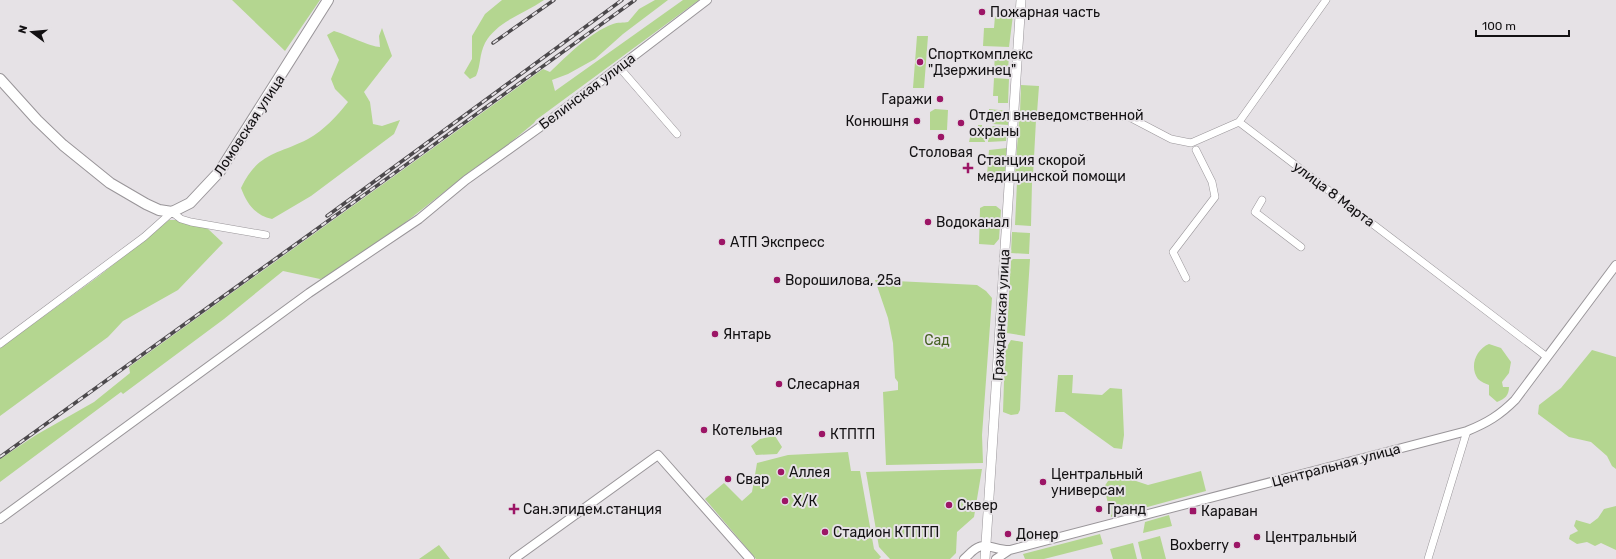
<svg xmlns="http://www.w3.org/2000/svg" width="1616" height="559" font-family="Rubik,sans-serif">
	<style>
		.green { fill: #b4d690 }
		.lines { fill: none; stroke-linecap: round; stroke-linejoin: round }
		.minor-casing { stroke: #999599; stroke-width: 8 }
		.tertiary-casing { stroke: #999599; stroke-width: 10 }
		.secondary-casing { stroke: #999599; stroke-width: 10 }
		.primary-casing { stroke: #999599; stroke-width: 12 }
		.minor { stroke: #fff; stroke-width: 7 }
		.tertiary { stroke: #fff; stroke-width: 8 }
		.secondary { stroke: #fff; stroke-width: 9 }
		.primary { stroke: #fff; stroke-width: 10 }
		.rail-casing { stroke: #4c494c; stroke-width: 3.5 }
		.rail { stroke: #e6e2e6; stroke-width: 2; stroke-dasharray: 6; stroke-linecap: butt }
		.poi-dot { fill: #9c1566; stroke: #e6e2e6; stroke-width: 1.5 }
		.labels { text-anchor: middle; stroke-width: 4; stroke-linejoin: round; paint-order: stroke }
		.poi-label { font-size: 14px; fill: #131113; stroke: #e6e2e6; text-anchor: start }
		.street-label { font-size: 14px; fill: #131113; stroke: #e6e2e6 }
		.park-label { font-size: 14px; fill: #476224; stroke: #e6e2e6 }
	</style>
	<rect width="100%" height="100%" fill="#e6e2e6"/>
	<path class="green" d="M232,0h88l-35,51z
		M502,0h42c-20,14 -47,21 -59,43 -6,12 -4,22 -9,33l-6,3 -6,-6 8,-14v-23l13,-22z
		M655,0h13l-45,34 -28,25 -27,15 -16,6 3,11 128,-91h16l-163,120 -2,3 -52,43 -6,1 -88,69 -54,39 -14,4 -37,-8 -59,48 -101,75 -2,-2 -121,90v-23l36,-24 58,-33 36,-29 -1,-6 414,-298 7,3c18,-17 39,-39 63,-48 4,-2 11,-1 15,-2l11,-13z
		M1013,15l-4,32 -26,-1 1,-18h10l1,-12z
		M382,28l10,28 -28,36 6,10 3,22 9,2 18,-6 -6,14 -83,62 -39,23c-17,-4 -25,-15 -31,-31 17,-36 36,-33 67,-49 16,-9 29,-23 40,-37l-13,-13 -4,-10 8,-19 -12,-25 7,-4c11,3 37,16 46,16l-1,-11z
		M917,36h11l-4,52h-11z
		M995,53h14l-1,19 -14,-1z
		M994,78l15,1 -1,24h-10v-7h-5z
		M1021,85l18,1 -2,27h-17z
		M935,109l13,1 -1,20h-17v-18z
		M989,109l20,2 -1,14 -15,-1 -4,-4z
		M1019,120h17l-3,56h-18z
		M978,125h4v3l4,2 -1,12h-16l3,-14h6z
		M993,126l14,1 -1,14 -18,1v-11z
		M1007,148l-2,27h-18l2,-25z
		M1017,182h15l-1,44 -16,-1z
		M984,206h12l5,4 -2,29 -5,6 -15,-1 1,-36z
		M169,220h11l27,8 16,15 -45,47 -55,31 -15,16 -108,79v-68l99,-72z
		M1012,232l18,1 -1,21 -18,-1z
		M1011,259h19l-5,77 -18,-3z
		M875,280l102,5 9,6 6,7 -10,137 1,28 -97,2 -3,-73 15,-2v-8l-3,-4 -2,-35 -5,-25z
		M1011,340l12,2 -3,68 -2,4 -7,1 -8,-3 2,-62z
		M1489,344l12,4 10,14 -2,11 -7,9 1,5h6c0,8 -4,12 -12,15l-8,-7v-10c-3,-1 -8,-3 -11,-6 -9,-12 -2,-30 11,-35z
		M1592,350l24,7v112l-4,-3 -5,-10 -16,-14 -22,-5 -31,-23 1,-9 22,-17z
		M1058,375h15l-1,18 30,2 8,-7 12,1 2,46 -2,14 -8,-1 -50,-36h-9z
		M775,436l7,11 -5,7 -21,1 -5,-9 9,-7z
		M848,452l3,19h9l14,78 7,8 -2,2h-123l-51,-60 19,-16 18,18 10,-9 5,-29 31,-8z
		M982,469l-8,48 -17,15 -1,21 -6,6h-60l-11,-12 -13,-75z
		M1119,470l14,10 15,5 53,-14 5,20 -95,26 -5,-22 -8,1 10,-15z
		M1616,506v44l-15,-7 -6,3 -8,-4 -10,2 -8,-5 1,-4 8,-4 -4,-5 2,-6 14,4 8,-6 6,-9z
		M1169,515l3,11 -29,7 2,-11z
		M1100,534l3,10 -59,15h-19l-2,-5z
		M1160,536l6,23h-24l-4,-17z
		M1133,543l4,16h-24l-3,-10z
		M439,545l11,14h-31z"/>
	<g class="lines">
		<defs>
			<path id="minor" d="M1326,0l-87,122 308,235
				M619,67l58,67
				M1014,116l115,1 42,22 20,4 48,-21
				M1262,200l-7,12 46,35
				M1186,278l-13,-26 42,-55 -3,-15 -16,-32
				M0,344l144,-107 28,-25 9,7 10,3 75,13
				M1428,559l39,-128"/>
			<path id="tertiary" d="M0,519l309,-226 110,-74 47,-39 84,-60 157,-120
				M514,559l144,-104 92,104
				M964,559c5,-4 9,-10 15,-12 6,-4 21,4 31,3l457,-119c20,-8 33,-16 48,-31l101,-135
				M996,559l12,-8"/>
			<path id="secondary" d="M985,559l36,-559"/>
			<path id="primary" d="M0,79l37,41 26,25 47,38 36,21 13,6 13,2 18,-9 30,-32 108,-171"/>
		</defs>
		<use href="#minor" class="minor-casing"/>
		<use href="#tertiary" class="tertiary-casing"/>
		<use href="#secondary" class="secondary-casing"/>
		<use href="#primary" class="primary-casing"/>
		<use href="#minor" class="minor"/>
		<use href="#tertiary" class="tertiary"/>
		<use href="#secondary" class="secondary"/>
		<use href="#primary" class="primary"/>
		<defs>
			<path id="rail" d="M493,43l61,-43
				M327,216l295,-216
				M0,457l635,-457"/>
		</defs>
		<use href="#rail" class="rail-casing"/>
		<use href="#rail" class="rail"/>
	</g>
	<g class="poi-dot">
		<circle cx="982" cy="12" r="4"/>
		<circle cx="920" cy="62" r="4"/>
		<circle cx="940" cy="99" r="4"/>
		<circle cx="917" cy="121" r="4"/>
		<circle cx="961" cy="123" r="4"/>
		<circle cx="941" cy="137" r="4"/>
		<path d="M966 162h4v4h4v4h-4v4h-4v-4h-4v-4h4z"/>
		<circle cx="928" cy="222" r="4"/>
		<circle cx="722" cy="242" r="4"/>
		<circle cx="777" cy="280" r="4"/>
		<circle cx="715" cy="334" r="4"/>
		<circle cx="779" cy="384" r="4"/>
		<circle cx="704" cy="430" r="4"/>
		<circle cx="822" cy="434" r="4"/>
		<circle cx="781" cy="472" r="4"/>
		<circle cx="728" cy="479" r="4"/>
		<circle cx="1043" cy="482" r="4"/>
		<circle cx="785" cy="501" r="4"/>
		<circle cx="949" cy="505" r="4"/>
		<path d="M512 503h4v4h4v4h-4v4h-4v-4h-4v-4h4z"/>
		<circle cx="1099" cy="509" r="4"/>
		<rect x="1189" y="507" width="8" height="8" rx="2"/>
		<circle cx="825" cy="532" r="4"/>
		<circle cx="1008" cy="534" r="4"/>
		<circle cx="1257" cy="537" r="4"/>
		<circle cx="1237" cy="545" r="4"/>
	</g>
	<g class="labels">
		<g class="poi-label">
			<text x="990" y="17">Пожарная часть</text>
			<text x="928" y="59">Спорткомплекс<tspan x="928" dy="16">"Дзержинец"</tspan></text>
			<text x="932" y="104" text-anchor="end">Гаражи</text>
			<text x="969" y="120">Отдел вневедомственной<tspan x="969" dy="16">охраны</tspan></text>
			<text x="909" y="126" text-anchor="end">Конюшня</text>
			<text x="941" y="157" text-anchor="middle">Столовая</text>
			<text x="977" y="165">Станция скорой<tspan x="977" dy="16">медицинской помощи</tspan></text>
			<text x="936" y="227">Водоканал</text>
			<text x="730" y="247">АТП Экспресс</text>
			<text x="785" y="285">Ворошилова, 25а</text>
			<text x="723" y="339">Янтарь</text>
			<text x="787" y="389">Слесарная</text>
			<text x="712" y="435">Котельная</text>
			<text x="830" y="439">КТПТП</text>
			<text x="789" y="477">Аллея</text>
			<text x="1051" y="479">Центральный<tspan x="1051" dy="16">универсам</tspan></text>
			<text x="736" y="484">Свар</text>
			<text x="793" y="506">Х/К</text>
			<text x="957" y="510">Сквер</text>
			<text x="523" y="514">Сан.эпидем.станция</text>
			<text x="1107" y="514">Гранд</text>
			<text x="1201" y="516">Караван</text>
			<text x="833" y="537">Стадион КТПТП</text>
			<text x="1016" y="539">Донер</text>
			<text x="1265" y="542">Центральный</text>
			<text x="1229" y="550" text-anchor="end">Boxberry</text>
		</g>
		<g class="street-label">
			<text transform="translate(587 91) rotate(-37)" y="5">Белинская улица</text>
			<text transform="translate(249 125) rotate(-57)" y="5">Ломовская улица</text>
			<text transform="translate(1334 194) rotate(37)" y="5">улица 8 Марта</text>
			<text transform="translate(1001 315) rotate(-87)" y="5">Гражданская улица</text>
			<text transform="translate(1336 465) rotate(-15)" y="5">Центральная улица</text>
		</g>
		<g class="park-label">
			<text x="937" y="345">Сад</text>
		</g>
	</g>
	<g transform="translate(32 32) rotate(286)" stroke="#e6e2e6" stroke-width="3" paint-order="stroke">
	<path d="M0-3L7 15L0 10L-7 15Z" fill="#131113"/>
	<text y="-6" font-size="11" font-weight="bold" text-anchor="middle" fill="#131113">N</text>
	</g>
	<path d="M1476 30v6h93v-6" fill="none" stroke="#131113" stroke-width="2"/>
	<text x="1482" y="30" font-size="12" fill="#131113" stroke="#e6e2e6" stroke-width="3" paint-order="stroke">100 m</text>
</svg>
